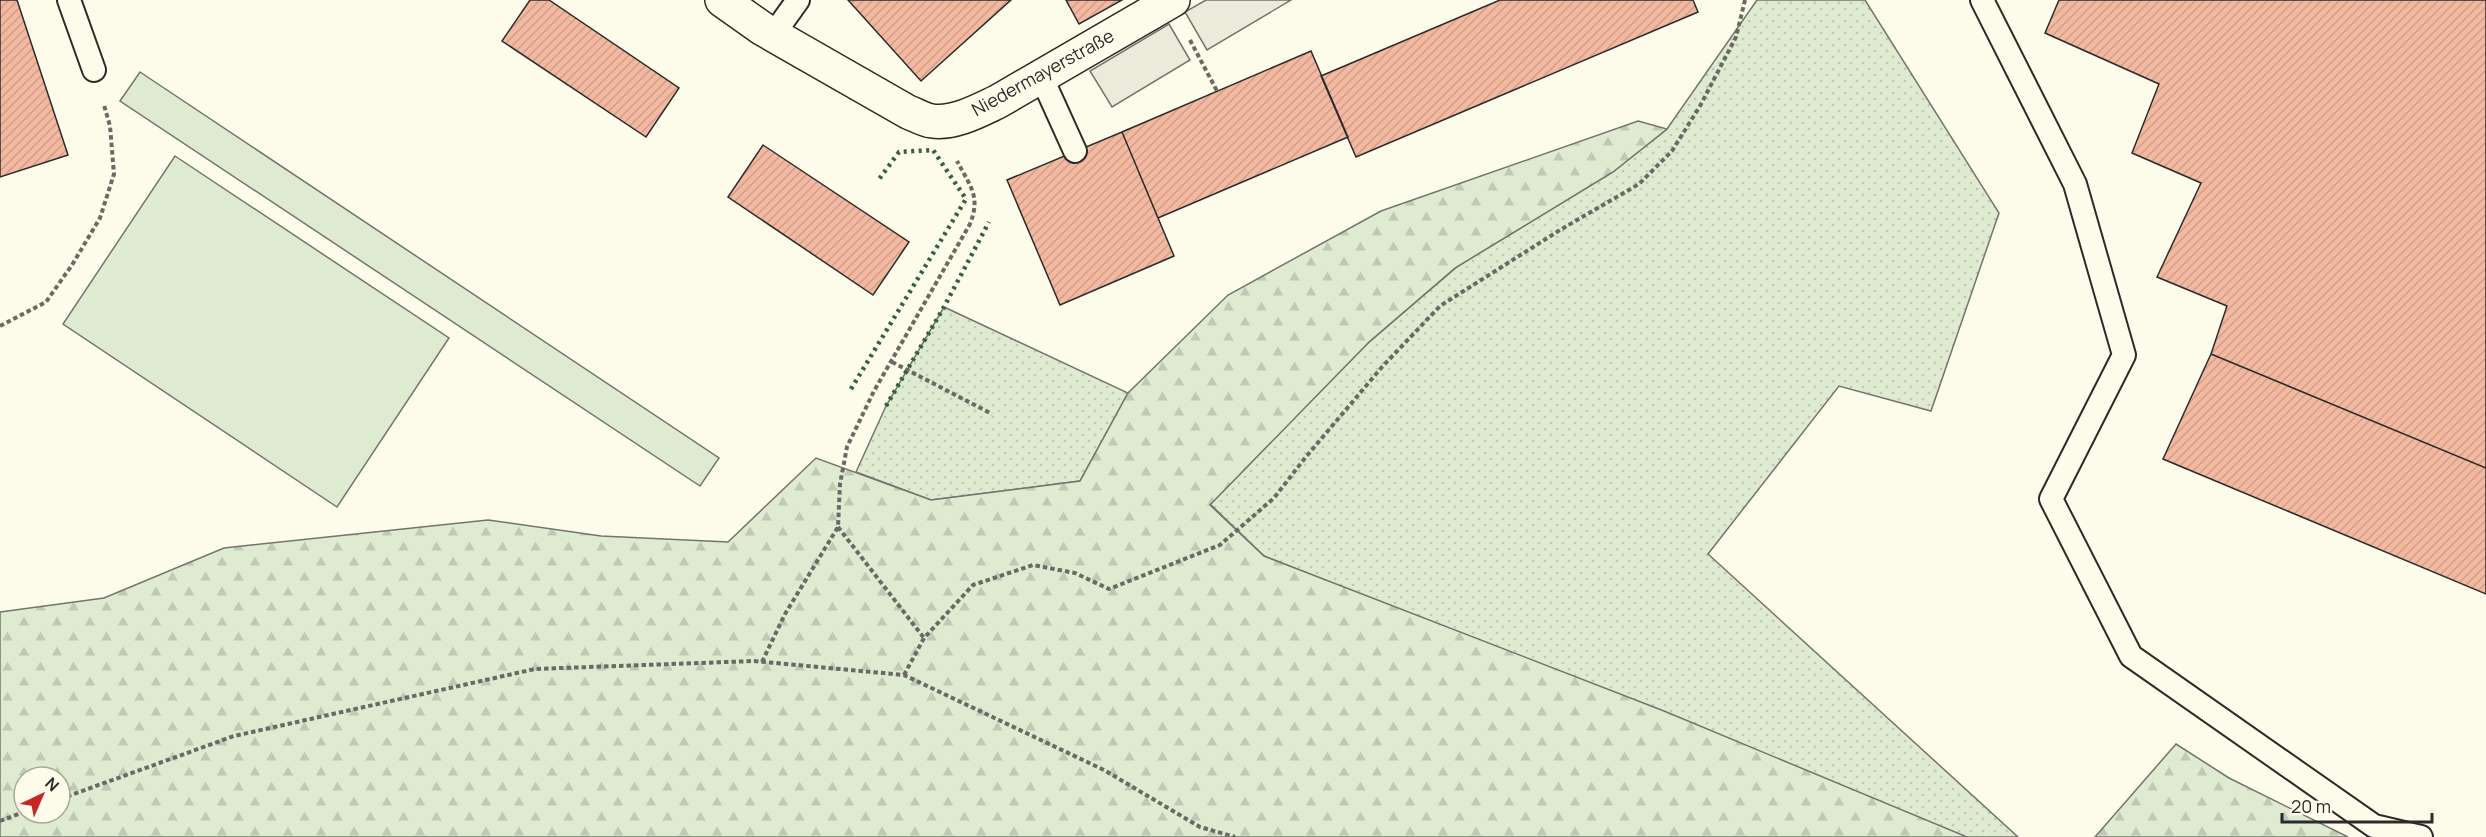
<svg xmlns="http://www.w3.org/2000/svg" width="2486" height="837" font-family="Manrope,sans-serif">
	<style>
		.grass { fill: url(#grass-dots); stroke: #74746e; stroke-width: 1.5 }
		.forest { fill: url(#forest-firs); stroke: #74746e; stroke-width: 1.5; fill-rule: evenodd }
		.park { fill: #deebd1; stroke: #74746e; stroke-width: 1.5 }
		.parking { fill: #eceadb; stroke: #74746e; stroke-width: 1.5 }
		.building { fill: url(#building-hatch); stroke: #2b2b2b; stroke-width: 1.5 }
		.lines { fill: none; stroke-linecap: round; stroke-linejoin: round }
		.lane-casing { stroke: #2b2b2b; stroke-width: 26 }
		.street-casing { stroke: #2b2b2b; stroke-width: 36 }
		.path { stroke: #6a6964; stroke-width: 4; stroke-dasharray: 4.5 3; stroke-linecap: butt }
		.lane { stroke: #fdfbea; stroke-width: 22 }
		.street { stroke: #fdfbea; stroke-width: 33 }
		.hedge { stroke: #34623c; stroke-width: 4.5; stroke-dasharray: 3 4.5; stroke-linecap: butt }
		.labels { text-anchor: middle; stroke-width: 4.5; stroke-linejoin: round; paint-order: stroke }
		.street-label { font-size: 18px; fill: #2b2b2b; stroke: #fdfbea }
	</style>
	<defs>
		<pattern id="grass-dots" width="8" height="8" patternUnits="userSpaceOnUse" patternTransform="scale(1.5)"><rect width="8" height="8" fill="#deebd1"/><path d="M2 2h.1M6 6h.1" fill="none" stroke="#bfcab4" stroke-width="1.8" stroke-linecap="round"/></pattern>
		<pattern id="forest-firs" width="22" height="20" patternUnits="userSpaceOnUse" patternTransform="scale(1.5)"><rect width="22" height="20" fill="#deebd1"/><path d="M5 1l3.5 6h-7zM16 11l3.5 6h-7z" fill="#bfcab4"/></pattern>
		<pattern id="building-hatch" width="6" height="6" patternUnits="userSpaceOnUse" patternTransform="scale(1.5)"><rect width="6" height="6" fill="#f2b8a0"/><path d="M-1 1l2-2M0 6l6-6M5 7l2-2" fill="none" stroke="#d09e8a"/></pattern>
	</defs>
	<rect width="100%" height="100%" fill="#fdfbea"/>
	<path class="grass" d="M1757,0h108l134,213 -68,198 -92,-25 -131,168 310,283h-54l-700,-281 -54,-52 157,-160 91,-78 155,-94 54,-43z
		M944,307l184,86 -48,88 -149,19 -75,-28 30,-66z"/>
	<path class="forest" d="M1638,121l29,8 -54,43 -158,96 -86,74 -159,163 54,51 400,155 303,126h-1967v-225l104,-14 120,-50 264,-28 113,16 127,6 88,-84 115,42 149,-19 48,-88 100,-98 153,-84zM24,777h36v36h-36z
		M2176,744l53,34 119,59h-253z"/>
	<path class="park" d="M140,72l579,386 -19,28 -580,-385z
		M175,156l274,182 -112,169 -274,-183z"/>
	<path class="parking" d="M1206,0h85l-84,50 -22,-38z
		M1169,24l21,36 -78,47 -22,-36z"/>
	<path class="building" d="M0,0h17l51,155 -68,22z
		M530,0h19l130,88 -33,49 -144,-96z
		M848,0h163l-90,81z
		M1066,0h56l-43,24z
		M1500,0h193l5,12 -342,145 -35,-81z
		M2059,0h427v468l-275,-114 16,-48 -70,-29 44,-94 -69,-30 27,-69 -114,-51z
		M1311,51l37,86 -190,81 -36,-86z
		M1122,132l52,124 -114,49 -53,-125z
		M763,145l146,97 -36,53 -145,-98z
		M2211,354l275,114v126l-323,-135z"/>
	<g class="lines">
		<defs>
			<path id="lane" d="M69,0l25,70
				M1982,0l93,184 49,171 -73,144 80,157 243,170 47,11
				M773,35l25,-35
				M1041,76l34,75"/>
			<path id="street" d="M722,0l41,29 145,83c8,3 16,8 24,9 22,3 46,-10 65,-19l176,-102"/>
		</defs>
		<use href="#lane" class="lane-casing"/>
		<use href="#street" class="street-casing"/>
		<path class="path" d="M1190,40l27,51
			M0,326l46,-24 26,-37 28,-47 14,-44 -4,-48 -6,-21
			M892,362l100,52
			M838,527l86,111
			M762,662l23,-48 53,-87 2,-43 7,-37 27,-56 96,-167c11,-28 0,-38 -13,-63
			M904,675l20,-37 49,-53 60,-20 42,8 34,16 111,-44 54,-47 31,-40 77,-91 58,-61 120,-76 79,-46 33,-33 28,-45 36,-69 9,-37
			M60,799l174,-63 301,-67 219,-8 150,14 200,95 96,57 35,10
			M0,821l24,-9"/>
		<use href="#lane" class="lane"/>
		<use href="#street" class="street"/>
		<path class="hedge" d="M851,389l115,-190 -33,-49 -34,2 -22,30
			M886,406l58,-99 45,-85"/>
	</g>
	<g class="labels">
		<g class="street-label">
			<text transform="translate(1043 73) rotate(-29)" y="6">Niedermayerstraße</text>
		</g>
	</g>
	<g transform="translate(42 795) rotate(44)"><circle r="28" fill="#fdfbea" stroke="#a9a89e" stroke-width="1.5"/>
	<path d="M0-4.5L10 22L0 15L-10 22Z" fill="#c62828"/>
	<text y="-9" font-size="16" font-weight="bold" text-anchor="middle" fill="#2b2b2b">N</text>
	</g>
	<path d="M2282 813v9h150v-9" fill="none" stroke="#2b2b2b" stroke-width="3"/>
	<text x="2291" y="813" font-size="18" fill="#2b2b2b" stroke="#fdfbea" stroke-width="4.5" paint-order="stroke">20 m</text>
</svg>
